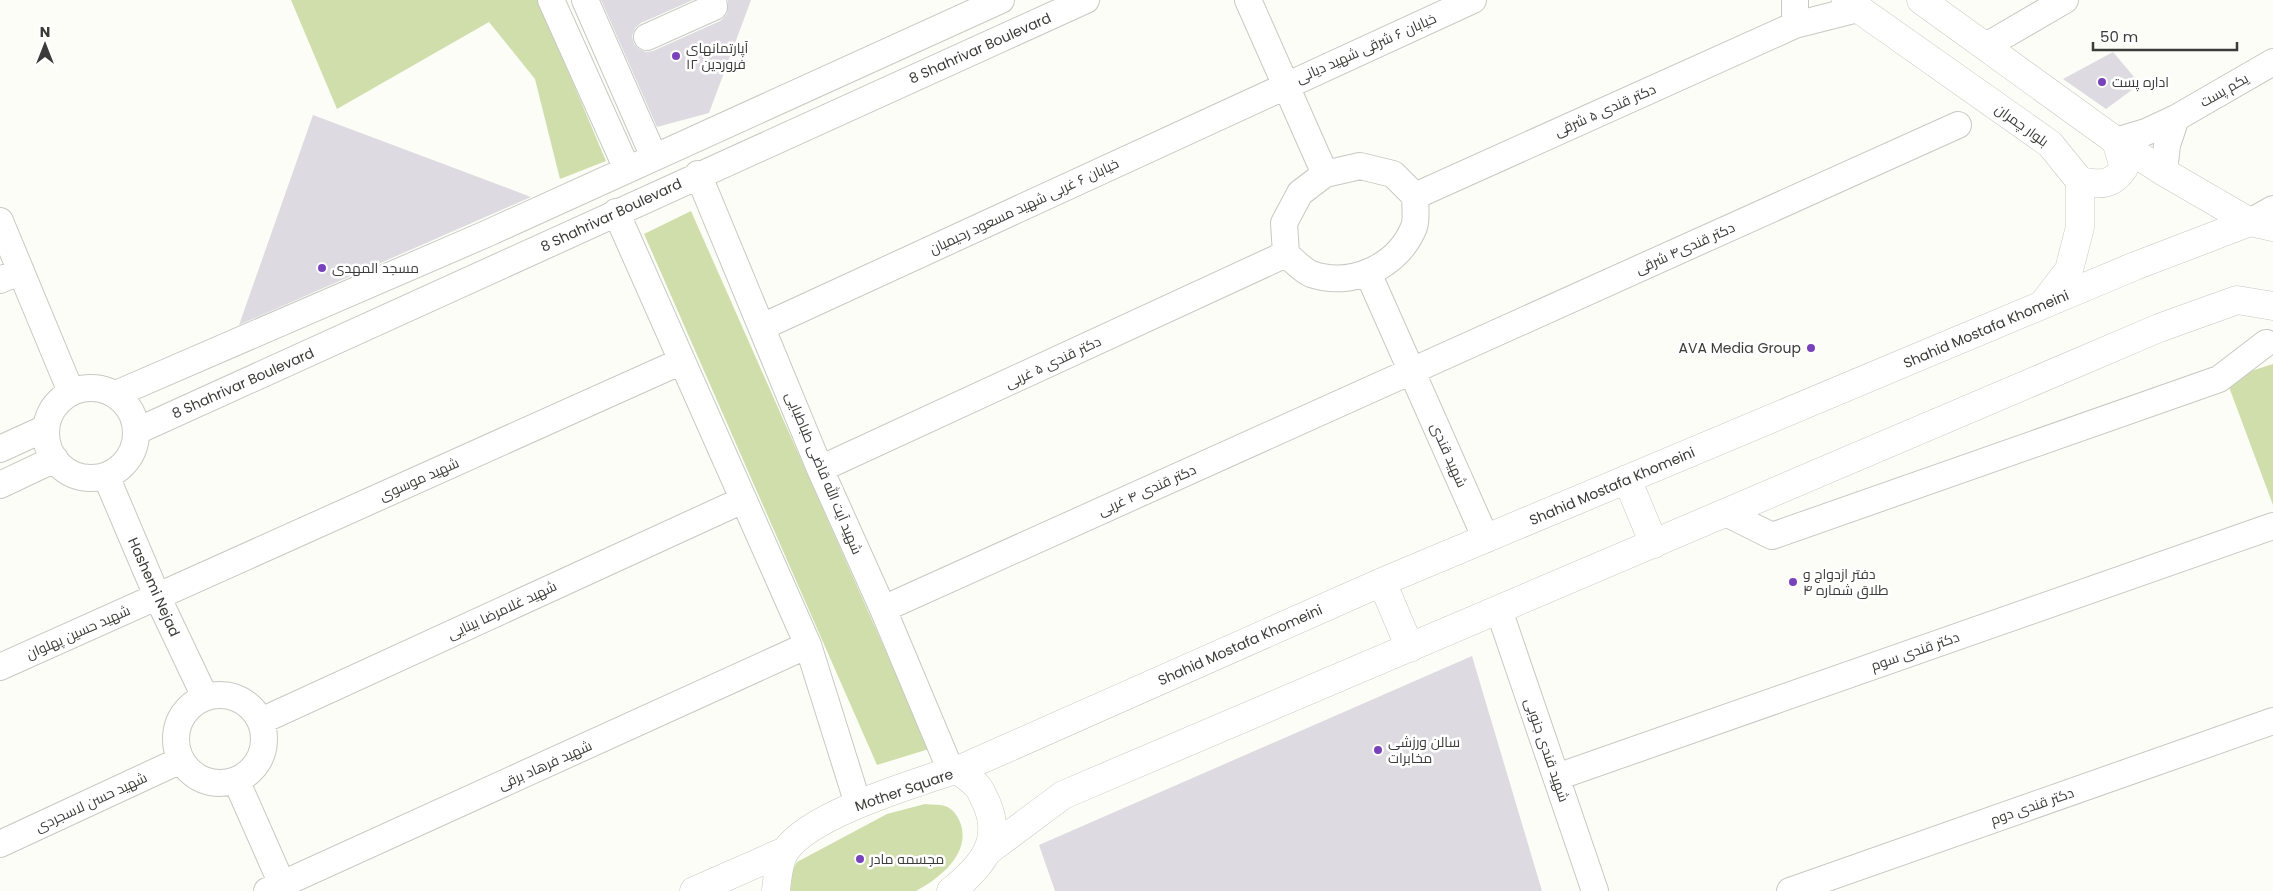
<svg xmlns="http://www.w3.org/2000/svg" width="2273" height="891" font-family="Poppins,Cairo,sans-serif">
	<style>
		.green { fill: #d0deab }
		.building { fill: #dddbe1 }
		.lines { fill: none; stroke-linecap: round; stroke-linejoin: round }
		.minor-casing { stroke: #c7c9c3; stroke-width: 28 }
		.major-casing { stroke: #c7c9c3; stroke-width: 29 }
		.minor { stroke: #fff; stroke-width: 26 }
		.major { stroke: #fff; stroke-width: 28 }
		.poi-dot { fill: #7843ba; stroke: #fff; stroke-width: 2 }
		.labels { text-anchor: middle; stroke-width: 5; stroke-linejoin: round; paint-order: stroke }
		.poi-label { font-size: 14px; fill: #3b3c39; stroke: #fff; text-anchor: start }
		.street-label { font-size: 14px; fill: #3b3c39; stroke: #fff }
	</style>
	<rect width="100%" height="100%" fill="#fbfdf6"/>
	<path class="green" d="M291,0h247l68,161 -46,18 -25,-100 -46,-57 -152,87z
		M691,211l238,538 -52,16 -233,-531z
		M2273,364v141l-47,-126z
		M925,804c6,1 14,0 20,2 8,3 12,9 15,16 12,31 -20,56 -44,69h-129l1,-14 9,-15 90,-48z"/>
	<path class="building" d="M601,0h92l-52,23 -6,5 -3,8 2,8 5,5 7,3 7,-1 67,-30 7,-7 1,-14h23l-42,113 -52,14z
		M2113,52l27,32 -34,25 -43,-30z
		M313,115l218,82 -292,128z
		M1472,656l70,235h-487l-16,-46z"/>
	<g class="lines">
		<defs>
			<path id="minor" d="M551,0l76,169
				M585,0l69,157
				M1248,0l77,174
				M1795,0v25l63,-16
				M647,37l67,-30 -1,-7
				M1986,46l79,-46
				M2176,118l97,-56
				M2116,141l30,-9 30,-14 -9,27 -3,27
				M1360,166l33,8 22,22c0,9 2,23 -1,31 -16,40 -63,61 -103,47 -9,-4 -18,-14 -25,-20l-2,-31 16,-30 25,-19z
				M698,174l122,295 63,140 68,162
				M1415,196l380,-171
				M616,212l192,433 50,159
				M0,221l71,171
				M2250,222l23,-13
				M1368,273l118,266
				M0,280l21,-9
				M762,327l711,-327
				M46 433a45 45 0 1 1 90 0a45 45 0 1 1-90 0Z
				M116,394l370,-160 515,-234
				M137,431l949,-431
				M0,449l46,-21
				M820,469l466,-215
				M106,476l51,120 48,101
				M0,485l55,-26
				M1726,513l46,23 447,-157 47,-36
				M883,609l1075,-484
				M1499,610l96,281
				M0,667l682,-306
				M176 739a44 44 0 1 1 88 0a44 44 0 1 1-88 0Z
				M261,721l482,-221
				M1557,777l716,-251
				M236,780l49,111
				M0,844l181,-84
				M267,891l541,-246
				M1790,891l483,-170"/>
			<path id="major" d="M1846,0l204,144 30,37v46l-11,43 -26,34
				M1921,0l195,141 48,31 86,50
				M2080,181c20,4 32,5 44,-13l-8,-27
				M1627,479l27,65
				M1382,582l28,66
				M958,770l424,-188 753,-316 115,-44 23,5
				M988,851l75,-56 1096,-467 78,-28 36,6
				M694,891l91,-40
				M776,891c1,-12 3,-31 10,-41 26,-36 122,-64 165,-79l7,-1c6,5 13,9 18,15 5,4 7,12 10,17 18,40 -5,65 -35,89"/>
		</defs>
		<use href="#minor" class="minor-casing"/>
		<use href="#major" class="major-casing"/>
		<use href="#minor" class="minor"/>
		<use href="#major" class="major"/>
	</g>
	<g class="poi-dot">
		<circle cx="676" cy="56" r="5"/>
		<circle cx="2102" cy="82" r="5"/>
		<circle cx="322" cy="268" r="5"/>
		<circle cx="1811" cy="348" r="5"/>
		<circle cx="1793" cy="582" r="5"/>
		<circle cx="1378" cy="750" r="5"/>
		<circle cx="860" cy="859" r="5"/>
	</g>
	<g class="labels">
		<g class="poi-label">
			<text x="686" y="53">آپارتمانهای<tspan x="686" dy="16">۱۲ فروردین</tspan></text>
			<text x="2112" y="87">اداره پست</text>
			<text x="332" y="273">مسجد المهدی</text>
			<text x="1801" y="353" text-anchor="end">AVA Media Group</text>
			<text x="1803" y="579">دفتر ازدواج و<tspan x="1803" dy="16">طلاق شماره ۴</tspan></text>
			<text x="1388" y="747">سالن ورزشی<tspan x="1388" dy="16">مخابرات</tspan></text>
			<text x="870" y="864">مجسمه مادر</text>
		</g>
		<g class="street-label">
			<text transform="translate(980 48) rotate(-24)" y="5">8 Shahrivar Boulevard</text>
			<text transform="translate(1366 48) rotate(-24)" y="5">خیابان ۶ شرقی شهید دیانی</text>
			<text transform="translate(2224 90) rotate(-30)" y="5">یکم پست</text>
			<text transform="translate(1605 110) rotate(-24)" y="5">دکتر قندی ۵ شرقی</text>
			<text transform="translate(2022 125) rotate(36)" y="5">بلوار چمران</text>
			<text transform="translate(1024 206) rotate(-25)" y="5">خیابان ۶ غربی شهید مسعود رحیمیان</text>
			<text transform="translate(611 215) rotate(-25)" y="5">8 Shahrivar Boulevard</text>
			<text transform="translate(1685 248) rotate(-24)" y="5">دکتر قندی۴ شرقی</text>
			<text transform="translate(1986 329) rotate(-23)" y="5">Shahid Mostafa Khomeini</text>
			<text transform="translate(1053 362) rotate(-25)" y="5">دکتر قندی ۵ غربی</text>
			<text transform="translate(243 383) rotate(-24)" y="5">8 Shahrivar Boulevard</text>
			<text transform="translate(1449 455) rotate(66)" y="5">شهید قندی</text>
			<text transform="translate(824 473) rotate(67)" y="5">شهید آیت الله قاضی طباطبایی</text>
			<text transform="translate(419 479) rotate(-24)" y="5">شهید موسوی</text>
			<text transform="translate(1612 486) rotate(-23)" y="5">Shahid Mostafa Khomeini</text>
			<text transform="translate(1147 490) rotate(-24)" y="5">دکتر قندی ۴ غربی</text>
			<text transform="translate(154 587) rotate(66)" y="5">Hashemi Nejad</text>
			<text transform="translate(502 610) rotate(-25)" y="5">شهید غلامرضا بینایی</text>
			<text transform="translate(78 632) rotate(-24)" y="5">شهید حسین پهلوان</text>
			<text transform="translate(1240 645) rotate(-24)" y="5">Shahid Mostafa Khomeini</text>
			<text transform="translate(1915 651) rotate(-19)" y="5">دکتر قندی سوم</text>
			<text transform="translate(1547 750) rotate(71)" y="5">شهید قندی جنوبی</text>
			<text transform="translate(545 765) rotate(-24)" y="5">شهید فرهاد برقی</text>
			<text transform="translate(904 790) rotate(-19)" y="5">Mother Square</text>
			<text transform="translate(91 802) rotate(-25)" y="5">شهید حسن لاسجردی</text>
			<text transform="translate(2032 806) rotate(-19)" y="5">دکتر قندی دوم</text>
		</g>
	</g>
	<g transform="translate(45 45)" stroke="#ffffff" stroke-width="4" paint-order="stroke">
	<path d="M0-4L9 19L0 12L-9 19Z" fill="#3b3c39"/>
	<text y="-8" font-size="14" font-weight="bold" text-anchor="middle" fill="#3b3c39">N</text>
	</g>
	<path d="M2093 42v8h144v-8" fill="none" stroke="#3b3c39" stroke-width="2.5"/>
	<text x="2100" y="42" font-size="15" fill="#3b3c39" stroke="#ffffff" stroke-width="4" paint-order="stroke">50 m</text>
</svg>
